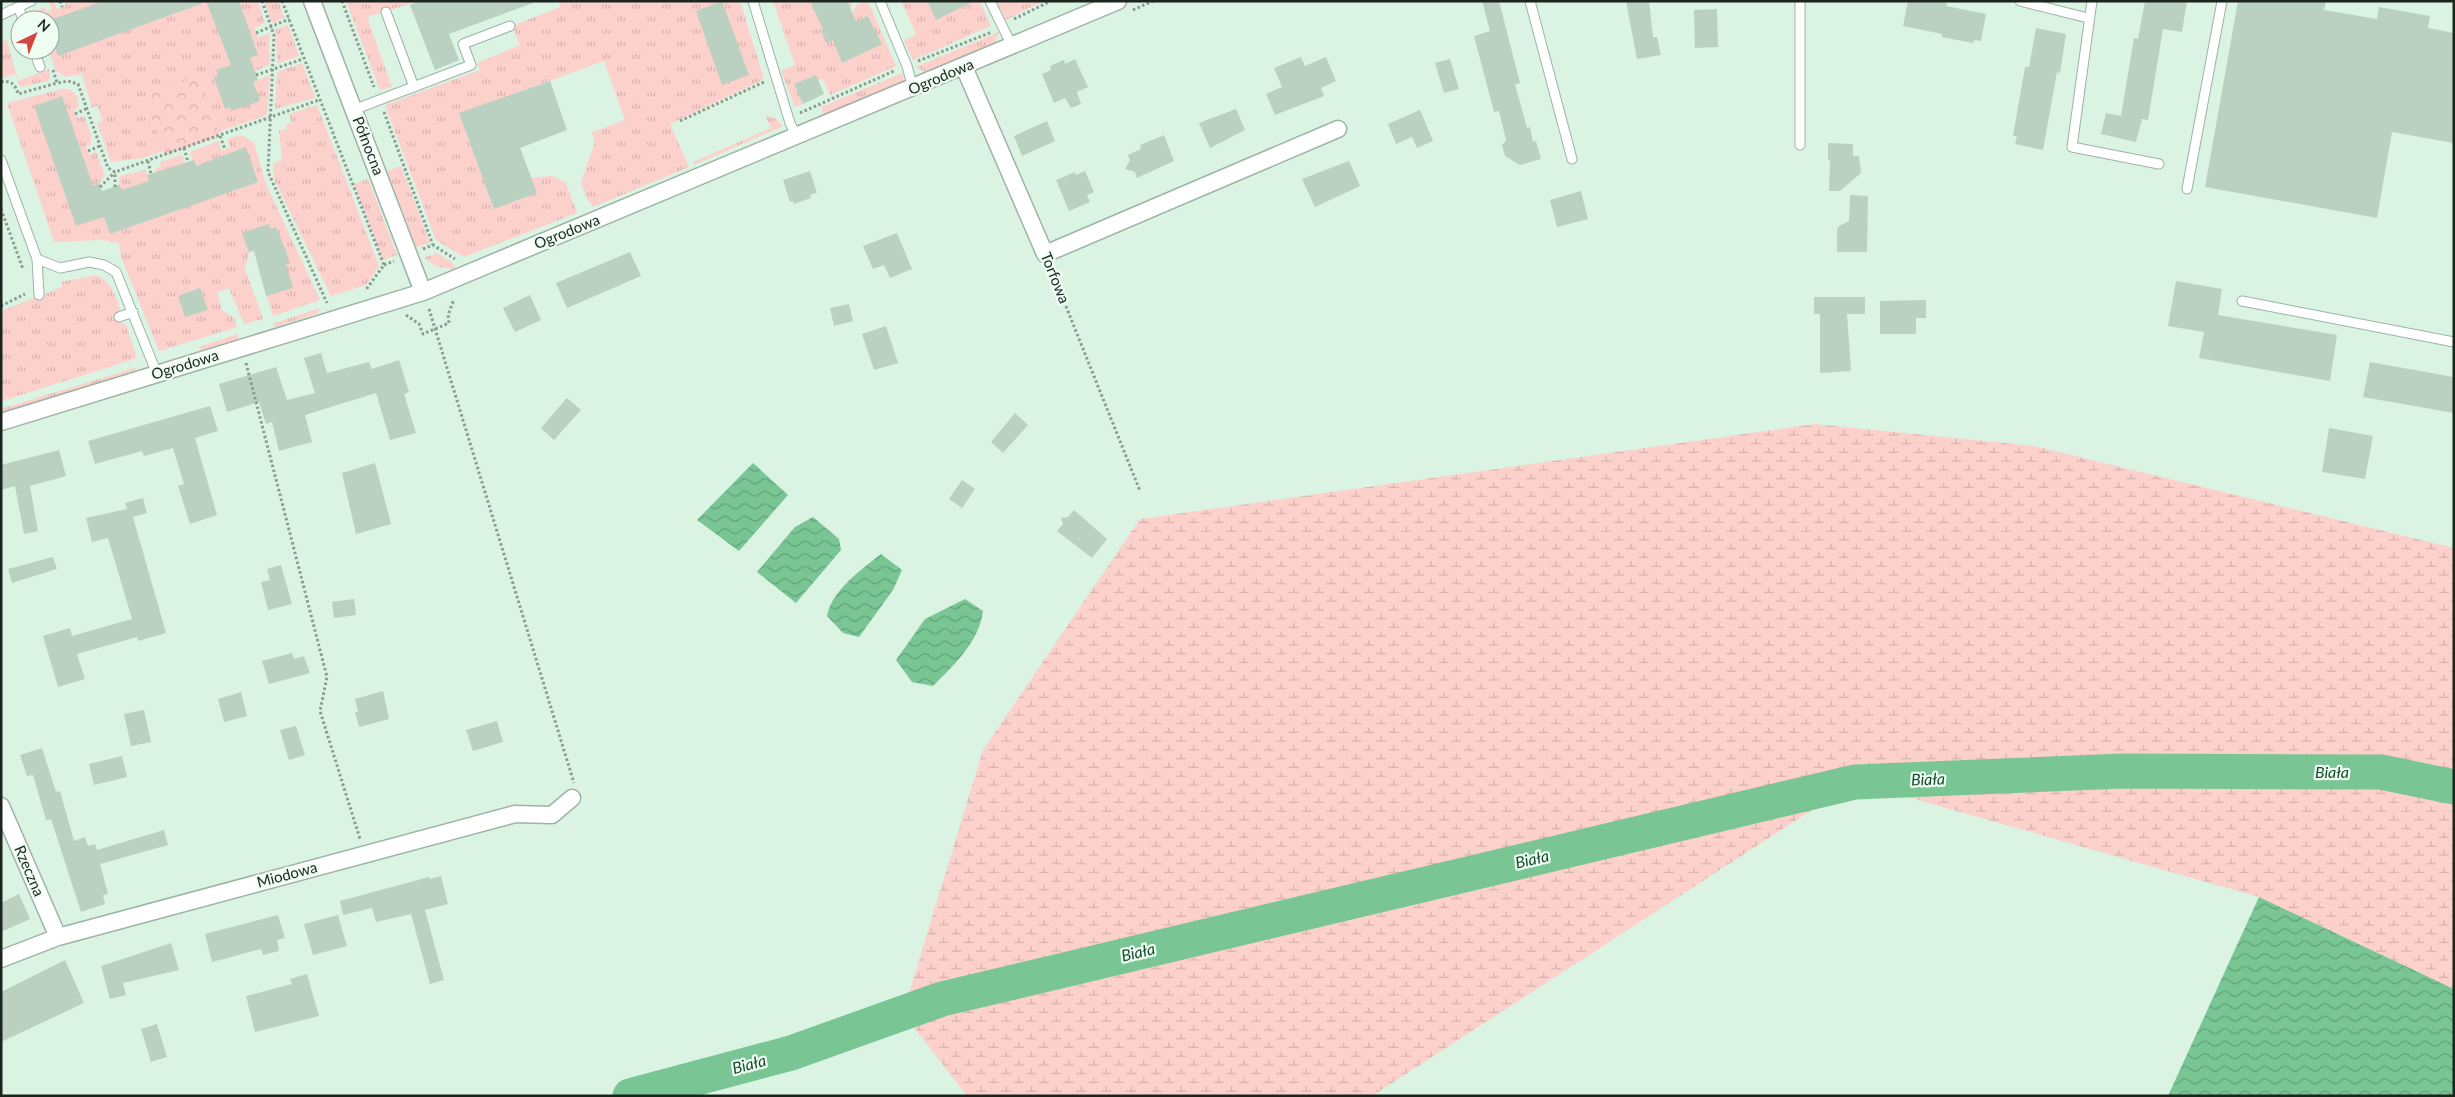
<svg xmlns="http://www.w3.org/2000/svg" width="2455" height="1097" font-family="Lato,sans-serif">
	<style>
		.grass { fill: url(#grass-tufts) }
		.wetland { fill: url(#wetland-marsh) }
		.park { fill: url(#park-crowns) }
		.water { fill: url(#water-waves) }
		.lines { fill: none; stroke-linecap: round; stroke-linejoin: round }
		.river { stroke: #79c694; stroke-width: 35 }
		.building { fill: #bad1c1 }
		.lane-casing { stroke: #9db4a4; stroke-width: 11 }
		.street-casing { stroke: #9db4a4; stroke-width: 19 }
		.path { stroke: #8a9b8f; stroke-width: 3; stroke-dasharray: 2.5 2.5; stroke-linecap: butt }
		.lane { stroke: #fff; stroke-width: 9 }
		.street { stroke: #fff; stroke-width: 16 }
		.labels { text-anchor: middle; stroke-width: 4.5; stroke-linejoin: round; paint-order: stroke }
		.street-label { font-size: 15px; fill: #1c241e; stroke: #effef3 }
		.water-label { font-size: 16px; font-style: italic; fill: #124c2c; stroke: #effef3 }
	</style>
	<defs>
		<pattern id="grass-tufts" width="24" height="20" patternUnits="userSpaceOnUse" patternTransform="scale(1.25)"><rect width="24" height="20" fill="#fcd0cb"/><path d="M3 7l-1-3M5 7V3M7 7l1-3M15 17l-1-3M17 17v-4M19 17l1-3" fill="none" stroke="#d7b2ae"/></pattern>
		<pattern id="wetland-marsh" width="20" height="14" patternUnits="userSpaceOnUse" patternTransform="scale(1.25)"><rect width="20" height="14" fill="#fcd0cb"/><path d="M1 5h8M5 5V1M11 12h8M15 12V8" fill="none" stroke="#d7b2ae"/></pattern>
		<pattern id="park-crowns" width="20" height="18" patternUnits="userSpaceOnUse" patternTransform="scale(1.25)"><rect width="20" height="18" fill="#fcd0cb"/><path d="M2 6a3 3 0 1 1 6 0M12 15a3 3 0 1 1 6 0" fill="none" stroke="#d7b2ae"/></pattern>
		<pattern id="water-waves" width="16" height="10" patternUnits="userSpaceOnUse" patternTransform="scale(1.25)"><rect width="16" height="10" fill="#79c694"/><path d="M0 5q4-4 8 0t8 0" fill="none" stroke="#62a178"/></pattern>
	</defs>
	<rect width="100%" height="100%" fill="#dbf3e2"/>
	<path class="grass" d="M48,1h6l3,8 9,-3 -1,-3 4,-2h189l7,22 -11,5 4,10 11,-5 1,32 -15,6 3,9 12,-5 -3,40 -124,43 -32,4 -14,-39 6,-3 -6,-14 -5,2 -10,-34 -17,3 -9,-6 -7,-21 1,-30h-11l-3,-8 8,-5 3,5 5,-3z
		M264,1h15l5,17 -12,5z
		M346,1h73l-52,16 25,70 -12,3z
		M559,1h181l24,78 -94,45 19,43 -96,40 -7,-10 -5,-15 14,-40 -3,-10 33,-12 -21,-59 -144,52 34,96 42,-16 -5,-15 21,-2 14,7 11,30 -113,44 -28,-17 -51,-135 95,-35 -3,-7 43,-18 -8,-19 48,-19z
		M773,1h80l-4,10 4,2c3,-9 5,-11 16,-10l27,63 -66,29 -7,-16 -5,1 -3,-5 -21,9 9,20 -8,3 -14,-36 14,-6z
		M901,1h79l11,25 -78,34 -9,-19 12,-7z
		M997,1h46l-37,19z
		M288,25l11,31 -22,8 -1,-35z
		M999,32l-4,11 -69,29 -10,-5z
		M7,40l11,41 31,-12 1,8 -2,4 -28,6 -5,-13 -14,5v-37z
		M302,63l13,35 -40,11 2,-37z
		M905,72l-3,11 -78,32 -3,-8z
		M63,89l8,1 6,6 2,10 -5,4 3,8 7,-2 7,19v9l-5,3 3,8 7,-3 9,23 -6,8 2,8 -5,2 16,1 -1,-6 8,-3 1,-9 25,-6 3,6 8,-4 -1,-3 6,-2 -1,-5 22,-7 2,8 9,-2 -3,-9 28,-11 4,10 8,-4 -3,-8 15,-4 12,8 11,39 55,118 -47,16 -14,-44 19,-5 -21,-17 -8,2 -4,17 18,50 -19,5 -15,-36 -12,4 5,18 12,8 3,9 -78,24 -38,-94 -2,-14 -18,-3 -47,2 -47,-139z
		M317,105l62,161 -13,19 -35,11 -57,-117 -1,-15 9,-4 -3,-29 8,-2 -2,-4 7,-2 -3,-9z
		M765,115l11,4 7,7 -89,39 -1,-3 78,-34z
		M401,166l29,77 -14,4 -29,-76z
		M368,179l29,76 -14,5 -29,-76z
		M437,253l16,10 2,6 -17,-2 -14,-9z
		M97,275c15,8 18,19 23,35l-3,1 3,11 6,3 10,30 -1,4 -134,42v-90l61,-24 -1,-5z
		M320,308l-2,5 -42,14 -4,-3z
		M237,334l2,5 -38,12 -2,-4z
		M138,367l-7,8 -130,40v-6z"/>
	<path class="wetland" d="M1815,424l219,22 420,102v441l-195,-92 -404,-115 -483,314h-405l-64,-83 80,-263 157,-231z"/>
	<path class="park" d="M199,76l21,60 -55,19 -21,-59z"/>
	<path class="water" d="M753,463l35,32 -49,56 -42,-31z
		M813,517l26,22 2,11 -45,53 -39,-31 38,-45z
		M881,554l21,16 -9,20 -34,47 -16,-4 -16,-17c5,-26 34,-46 54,-62z
		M965,599l18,12c-4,31 -29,54 -50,75l-21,-4 -16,-22 29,-41z
		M2259,897l195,92v107h-286z"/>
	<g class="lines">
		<path class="river" d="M630,1096l161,-43 151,-54 913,-217 268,-11 258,1 73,15"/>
	</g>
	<path class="building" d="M104,1h99v2l-145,53 -8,-21v-15z
		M206,1h33l19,54 -8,3 8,22 -5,2 7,19 -29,10 -1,-4 -5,2 -11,-32 4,-1 -2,-6 15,-5z
		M419,1h113l1,2 -84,31 10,26 -24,10 -25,-65z
		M722,1l27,74 -27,10 -26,-74z
		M810,1h37l9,20 12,-5 14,28 -40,19 -9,-23 -7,3 -5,-13 2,-1z
		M927,1h47l-38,19z
		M1482,1h17l21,82 -5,1 12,44 3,-1 3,15 3,-1 5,18 -21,6 -15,-9 -3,-11 4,-5 -7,-29 -5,1 -20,-76 16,-5z
		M1626,1h23l4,36h4l4,18 -24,4z
		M1908,1h29l10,2 -1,3 40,8 -5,27 -7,-1 -1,3 -31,-6v-3l-39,-8z
		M2145,1h42l-5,31 -19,-3 -15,91 -6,-1 -6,23 -35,-8 5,-21 15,3 13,-78 4,1z
		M2238,1h88l-2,9 53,9 2,-12 51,9 -2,12 26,5v110l-62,-11 -15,86 -172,-31z
		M1717,9l1,38 -23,1 -1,-38z
		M2036,28l30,6 -6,39 -3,-1 -14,78 -28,-6 2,-8h-4l12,-69h4z
		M1301,57l4,9 21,-9 10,24 -15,7 3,8 -49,19 -9,-21 16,-7 -8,-19z
		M1075,59l13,28 -11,5 4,12 -10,4 -6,-10 -11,5 -12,-29 9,-4 -1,-4 14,-6 1,4z
		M1450,59l9,30 -15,4 -9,-30z
		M816,75l8,19 -21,10 -9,-20z
		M550,81l17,49 -47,18 17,45 -43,16 -35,-96z
		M62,96l31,90 6,-3 3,8 17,-6 3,5 27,-9 -2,-6 47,-15 2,6 50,-19 12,35 -148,52 -6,-17 -28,9 -42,-120z
		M1236,109l9,21 -35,18 -11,-25z
		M1420,110l13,31 -16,7 -5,-11 -16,7 -8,-20z
		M1047,121l8,20 -33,15 -8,-20z
		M1164,135l10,26 -37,17 -2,-6 -10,-3 5,-9 -2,-5 13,-6 -1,-4z
		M1828,143l25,1v12h6l2,17 -21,18h-11l1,-31h-2z
		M1349,161l11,25 -45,21 -13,-28z
		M810,171l7,22 -7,2 1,3 -17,6 -1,-3 -3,1 -7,-22z
		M1085,171l9,21 -7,3 3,7 -21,9 -13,-31 19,-8 1,3z
		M1581,191l7,28 -31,8 -7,-27z
		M1850,195l18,1 -1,56h-30v-22l2,-4 10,-5z
		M269,224l2,5 5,-2 10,24 4,13h-4l7,24 -27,8 -12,-45 -5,1 -7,-19z
		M897,233l15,36 -22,9 -6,-13 -11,4 -10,-23z
		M630,252l11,24 -74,32 -11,-25z
		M2176,281l46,8 -4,26 119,20 -7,46 -131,-23 5,-26 -36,-6z
		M200,288l8,22 -23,7 -7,-21z
		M530,295l11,25 -26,12 -12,-24z
		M1814,297h51v17h-18l4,57 -31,2v-59h-6z
		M1926,300v18h-10v16h-36v-33z
		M849,304l4,17 -19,5 -4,-18z
		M886,326l12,37 -24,7 -12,-36z
		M321,353l6,20 42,-11 3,7 27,-9 10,32 -5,2 12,39 -26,7 -14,-47 -71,22 7,27 -33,9 -7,-29 -6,2 -7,-22 -32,10 -8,-28 57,-17 11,33 28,-7 -11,-35z
		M2370,362l84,15v36l-91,-16z
		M567,398l14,12 -27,30 -13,-12z
		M210,406l8,25 -23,7 22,77 -27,9 -12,-38 6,-2 -11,-36 -29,8 -2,-5 -47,13 -7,-23z
		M1015,413l13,12 -25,28 -12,-11z
		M2329,428l44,8 -8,43 -43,-7z
		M59,450l7,26 -36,10 8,45 -14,3 -9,-48 -14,4v-25z
		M375,463l16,61 -35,10 -14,-61z
		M962,480l13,9 -13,19 -13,-9z
		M143,498l4,15 -14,4 33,116 -28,8 -1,-4 -60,17 8,25 -27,8 -15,-51 27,-8 2,8 60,-17 -24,-81 -16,4 -6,-24 41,-9 -2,-6z
		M1074,510l33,29 -15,19 -35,-27 6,-7 -2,-6 7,-1z
		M53,557l4,12 -45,14 -4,-14z
		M281,565l11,39 -24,6 -7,-28 9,-2 -3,-11z
		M354,599l2,16 -22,3 -2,-16z
		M292,653l2,6 10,-3 6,17 -41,11 -7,-23z
		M383,691l6,28 -30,8 -4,-15h3l-3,-13z
		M241,692l6,24 -23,6 -6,-23z
		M144,710l7,32 -20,4 -7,-32z
		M497,721l6,21 -30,9 -7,-21z
		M296,726l9,29 -16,5 -9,-30z
		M42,748l14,44 4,-1 14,50 11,-4 3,9 7,-2 2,6 67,-20 4,15 -68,19 8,30 -5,1 2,9 -24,8 -30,-93 -5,1 -13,-45 -6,1 -7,-21z
		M122,756l5,21 -33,8 -5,-21z
		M441,876l7,28 -23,6 19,70 -14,4 -19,-70 -35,8 -4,-14 -29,7 -3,-14 89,-24 1,2z
		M19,894l11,25 -29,13v-29z
		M278,915l7,23 -8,2 2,11 -16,4 -2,-6 -49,13 -7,-28z
		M338,915l9,31 -34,9 -9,-31z
		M171,943l8,27 -56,13 3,12 -16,4 -9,-33z
		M65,960l19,43 -83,39v-50z
		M307,974l12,42 -64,16 -9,-36 46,-12 -2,-5z
		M157,1024l10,33 -16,5 -10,-33z"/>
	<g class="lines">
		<defs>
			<path id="lane" d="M753,1l37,122 7,14
				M880,1l27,65 6,22
				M990,1l22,45
				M1530,1l42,158
				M2020,1l68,17
				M2092,1l-20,146 87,17
				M19,8l4,12
				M386,12l28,75
				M1,15l30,-14
				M34,50l6,17
				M353,110l118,-45 -8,-21 47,-18
				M1800,145v-144
				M1,160l36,99 23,9 29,-6 15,3 12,7 41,102
				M2187,189l35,-188
				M37,259l2,36
				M2242,301l212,41
				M119,317l14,-5"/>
			<path id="street" d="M312,1l111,291
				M964,67l81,187 293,-125
				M1,422l422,-130 695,-291
				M1,806l57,131
				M1,959l57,-22 457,-123 37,1 20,-17"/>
		</defs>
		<use href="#lane" class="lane-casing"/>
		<use href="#street" class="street-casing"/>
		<path class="path" d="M60,1l2,6
			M262,1l12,34 -6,137 59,131
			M282,1l102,264 -19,26
			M342,1l32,86
			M1133,10l20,-9
			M1014,19l37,-18
			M256,33l33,-14
			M918,61l74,-29
			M53,70l4,13 11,-2 10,3 30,84 7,4 204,-72
			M256,75l47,-16
			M1,82c10,-2 15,3 17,12l39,-11
			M384,112l49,133
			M800,113l94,-42
			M75,114l11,-5
			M680,121l84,-39
			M220,136l5,13
			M184,148l4,14
			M88,151l12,-5
			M148,161l3,13
			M100,187l15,-15
			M115,187v-15
			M1,209l22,60
			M423,249l10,-4 22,14
			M384,265l10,-4
			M1051,269l89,222
			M1,306l24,-12
			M429,309l145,474
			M406,315l13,9 4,10 26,-11 -1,-8 6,-16
			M246,363l81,314 -7,34 40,128"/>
		<use href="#lane" class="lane"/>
		<use href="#street" class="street"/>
	</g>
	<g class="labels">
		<g class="street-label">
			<text transform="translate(941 77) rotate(-23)" y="5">Ogrodowa</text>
			<text transform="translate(368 146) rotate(69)" y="5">Północna</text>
			<text transform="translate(567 232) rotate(-22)" y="5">Ogrodowa</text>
			<text transform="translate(1055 278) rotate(68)" y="5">Torfowa</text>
			<text transform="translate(185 365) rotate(-17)" y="5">Ogrodowa</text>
			<text transform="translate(29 871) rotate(67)" y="5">Rzeczna</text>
			<text transform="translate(287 875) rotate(-15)" y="5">Miodowa</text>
		</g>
		<g class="water-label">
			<text x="2332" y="778">Biała</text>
			<text transform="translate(1928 779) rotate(-2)" y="6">Biała</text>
			<text transform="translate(1532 859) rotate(-13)" y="6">Biała</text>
			<text transform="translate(1138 952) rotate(-13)" y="6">Biała</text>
			<text transform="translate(749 1064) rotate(-15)" y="6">Biała</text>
		</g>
	</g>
	<rect width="2455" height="1097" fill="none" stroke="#1c241e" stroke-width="5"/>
	<g transform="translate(35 35) rotate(43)"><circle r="24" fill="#effef3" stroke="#9ba79e"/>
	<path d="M0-4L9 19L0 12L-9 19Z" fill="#d54641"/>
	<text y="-8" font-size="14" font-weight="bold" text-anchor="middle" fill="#1c241e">N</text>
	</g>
</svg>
